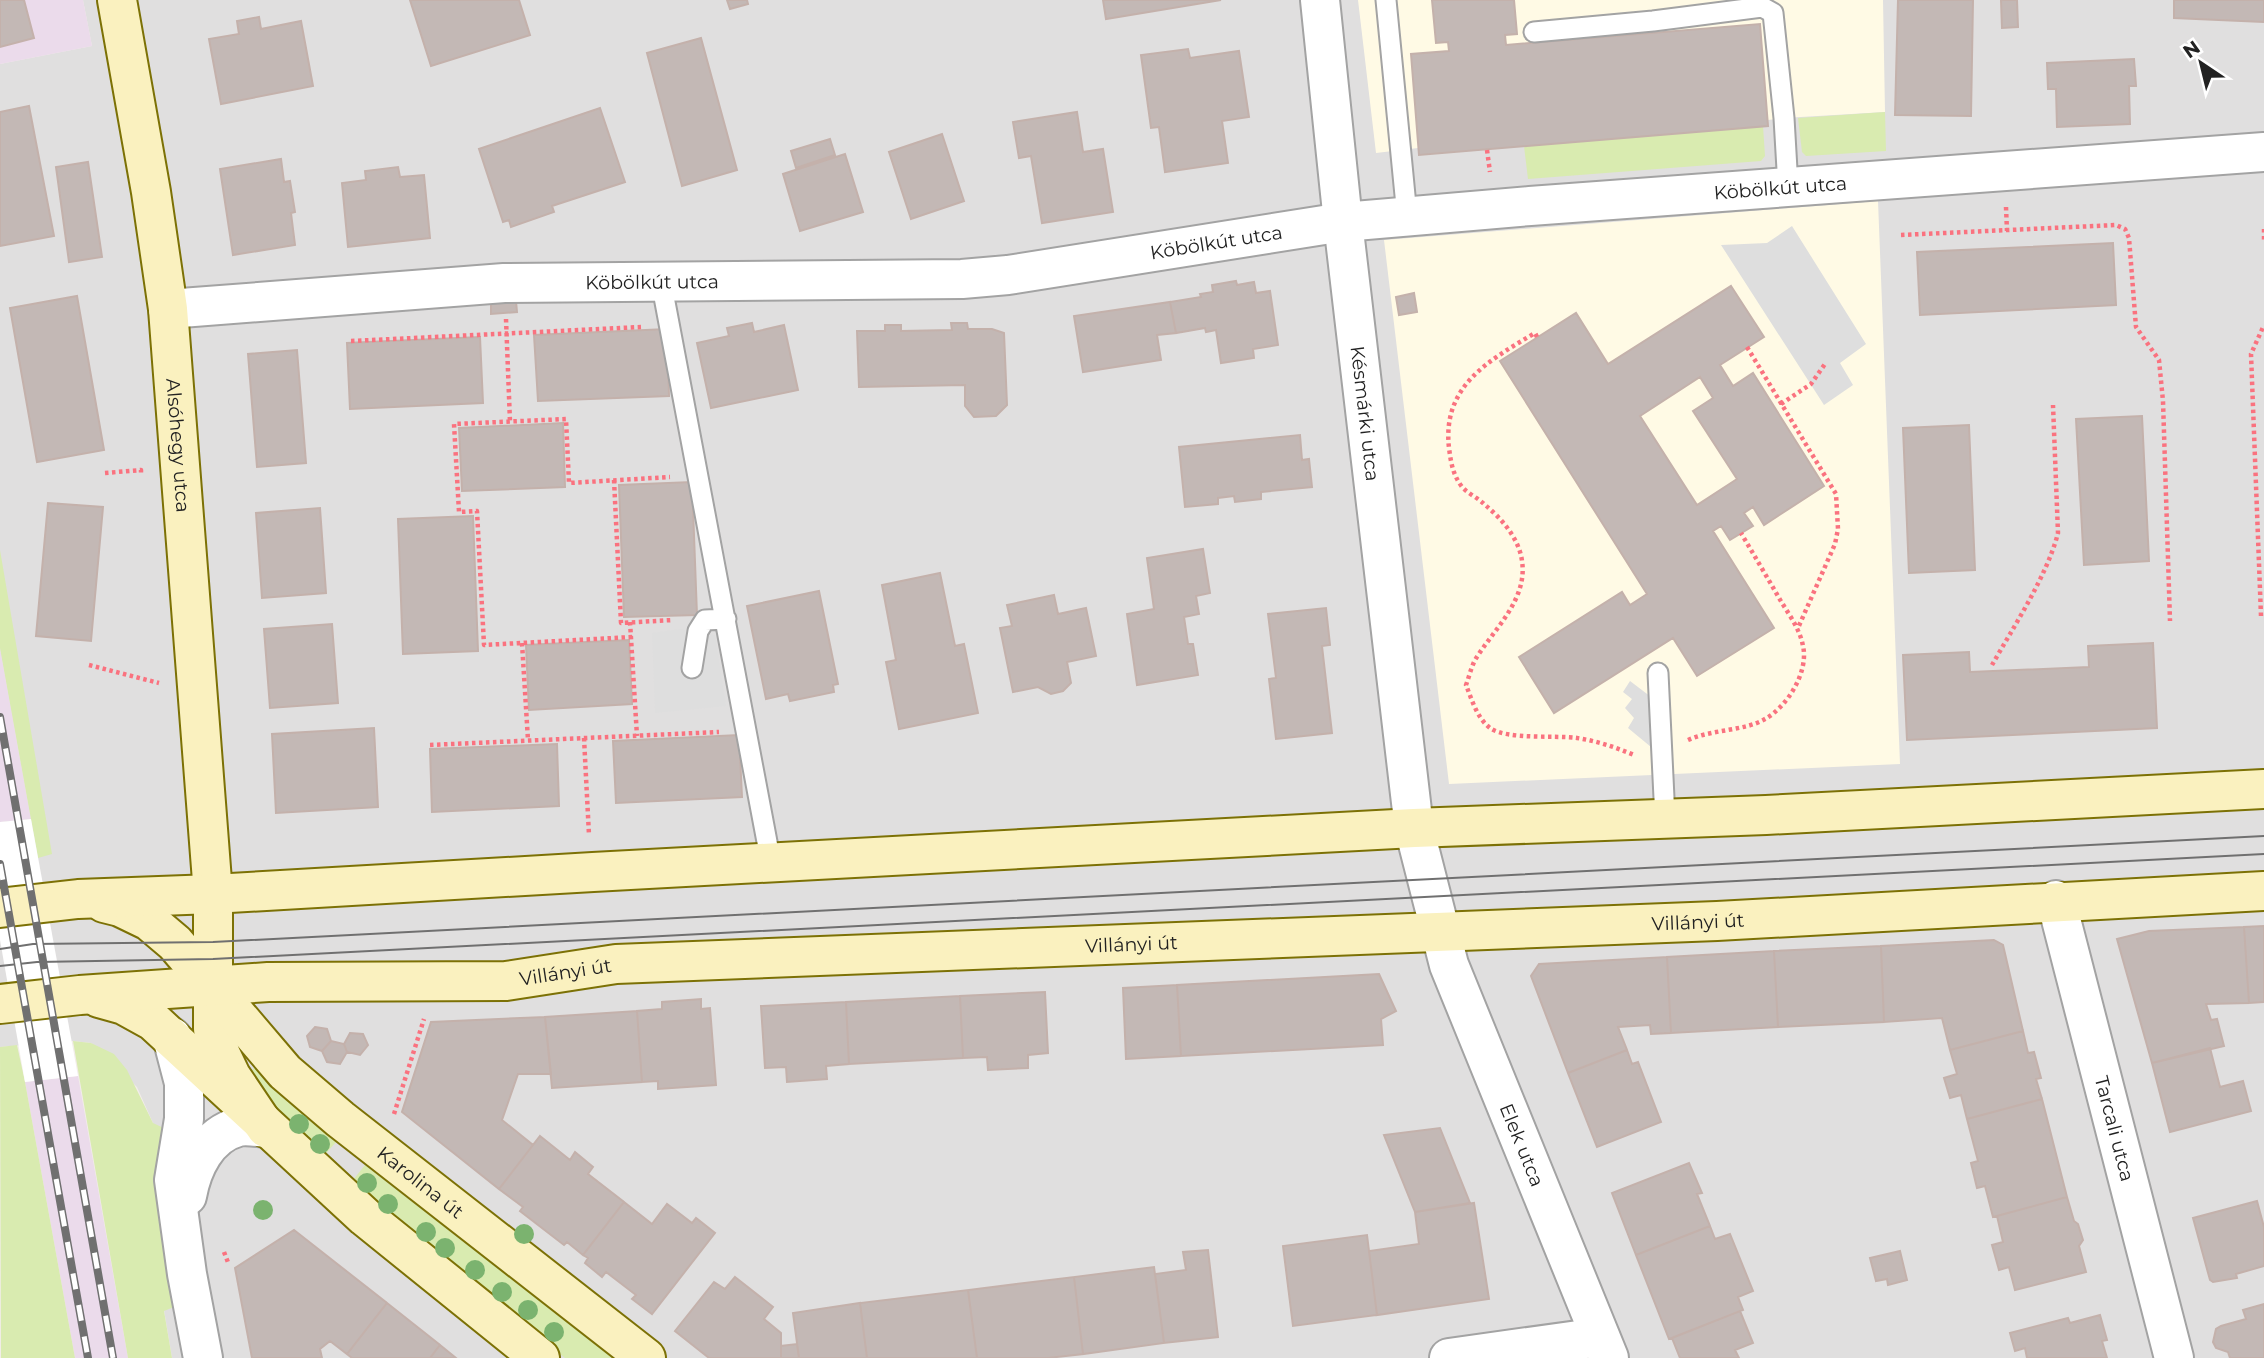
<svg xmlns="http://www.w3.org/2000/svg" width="2264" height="1358" font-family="Montserrat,sans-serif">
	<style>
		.residential { fill: #e0dfdf }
		.industrial { fill: #ebdbeb }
		.education { fill: #fffae5 }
		.grass { fill: #d9ebb0 }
		.parking { fill: #dedede }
		.pier { fill: #fff }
		.building { fill: #c3b8b5; stroke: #c4b1ab; stroke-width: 2; fill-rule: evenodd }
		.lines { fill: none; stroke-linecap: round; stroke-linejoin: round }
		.lane-casing { stroke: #a3a3a3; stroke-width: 23 }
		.street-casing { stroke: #a3a3a3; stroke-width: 42 }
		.secondary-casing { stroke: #7c7105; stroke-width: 42 }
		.path { stroke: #fa727f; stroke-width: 4.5; stroke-dasharray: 3.5 3.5; stroke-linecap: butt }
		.lane { stroke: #fff; stroke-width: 19 }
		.street { stroke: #fff; stroke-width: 38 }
		.secondary { stroke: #faf1bf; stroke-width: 38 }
		.tram { stroke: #707070; stroke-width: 2 }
		.rail-casing { stroke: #707070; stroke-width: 8 }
		.rail { stroke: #fff; stroke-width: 5; stroke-dasharray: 16; stroke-linecap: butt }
		.tree { fill: #7bb36f }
		.labels { text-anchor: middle; stroke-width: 7; stroke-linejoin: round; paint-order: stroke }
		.street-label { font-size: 19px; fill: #222; stroke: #fff }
	</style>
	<rect width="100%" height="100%" fill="#f2ede9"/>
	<path class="residential" d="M83,0h2181v1358h-2092l-8,-48 10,-4 -12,-72v-40l-9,-71 -16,-36 -46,-44 -18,-2 -73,6v-225l31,-4 -31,-170v-584l92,-18z"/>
	<path class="industrial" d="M0,0h83l9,46 -92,18z
		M0,648l31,171 -31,3z
		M78,1076l50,282h-53l-50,-276z"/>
	<path class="education" d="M1358,0h525l2,112 -101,6 -16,2v6l-349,29 -1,-7 -42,5z
		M1878,201l22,563 -451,20 -65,-544z"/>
	<path class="grass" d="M1885,112l1,39 -80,5 -4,-4 -4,-34z
		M1763,126l2,30 -4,5 -233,18 -4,-33z
		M0,550l52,304 -14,4 -38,-210z
		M73,1041l18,2 23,11 13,16 26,53 17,8 -8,63v40l12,73 -10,4 8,47h-44z
		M17,1045l8,37 50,276h-74l-1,-311z
		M255,1067l34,35 47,40 -15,17 -76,-82z
		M365,1165l248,193h-48l-101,-79 -115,-94z"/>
	<path class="parking" d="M1792,226l74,118 -26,19 13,22 -29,20 -103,-160 46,-2z
		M680,629l35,6 11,71 -71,7 -3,-80z
		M1630,681l29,22 2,45 -10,-1 -23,-19 6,-10 -9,-10 7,-9 -9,-7z"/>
	<path class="pier" d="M31,819l47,257 -53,6 -25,-142v-118z"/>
	<path class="building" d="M0,0h24l10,38 -34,9z
		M410,0h109l11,35 -99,31z
		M727,0h20l1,4 -18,5z
		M1103,0h118l-115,19z
		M1432,0h82l3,34 -12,1 1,10 254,-21 8,102 -349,29 -8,-101 38,-3 -1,-9 -12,1z
		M1898,0h75l-2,116 -76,-1z
		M2001,0h16l1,27 -16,1z
		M2174,0h90v22l-90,-4z
		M259,17l2,12 40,-8 12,65 -92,18 -12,-65 30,-5 -2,-13z
		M701,38l36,132 -55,16 -35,-133z
		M1188,49l2,9 49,-7 10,66 -27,4 6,42 -63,9 -6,-45 -8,1 -10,-73z
		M2134,59l2,27h-7l1,38 -73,3 -1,-38h-8l-1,-26z
		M29,106l25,130 -54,10v-134z
		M600,108l25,74 -73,24 2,6 -43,15 -2,-7 -6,2 -24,-73z
		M1077,112l6,40 20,-3 10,63 -71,11 -11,-67 -12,2 -6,-36z
		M942,134l22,67 -53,18 -22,-67z
		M830,139l5,16 -39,13 -5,-17z
		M845,154l18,58 -63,19 -17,-57z
		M281,159l3,23 6,-1 5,31 -4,1 4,32 -62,10 -13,-86z
		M88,162l14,95 -33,5 -13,-95z
		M398,167l2,10 24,-2 6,63 -82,9 -6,-64 24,-3 -1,-9z
		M2113,243l3,62 -196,10 -3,-63z
		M1236,281l1,4 17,-3 2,11 14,-2 8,54 -25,4 1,9 -33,5 -5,-33 -10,2 -1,-4 -29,5 -6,-31 31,-5 -1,-3 13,-2 -1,-7z
		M1731,286l33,51 -44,28 13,21 20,-13 71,113 -60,39 -11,-18 -9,6 9,13 -23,14 -9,-14 -8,5 61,97 -77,48 -24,-38 -119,75 -35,-56 103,-65 8,13 17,-11 -147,-233 76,-48 32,51zM1700,377l13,21 -20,13 44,68 -40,26 -57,-89z
		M1414,293l3,19 -18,3 -3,-18z
		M77,296l27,154 -67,12 -27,-154z
		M516,301l1,11 -26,2v-12z
		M1170,302l6,31 -19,2 4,25 -78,12 -9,-56z
		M752,323l2,9 30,-7 14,65 -87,18 -14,-65 32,-7 -2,-8z
		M951,323h16l1,6h24l12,4 3,72 -11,11 -22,1 -9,-11v-21l-106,2 -2,-56h28v-6h16v6l51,-1z
		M667,329l2,67 -131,5 -4,-66z
		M480,337l3,66 -133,6 -3,-66z
		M297,350l9,113 -49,4 -9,-113z
		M2142,416l7,145 -65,4 -8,-146z
		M563,423l2,64 -103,4 -3,-63z
		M1969,425l6,145 -66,3 -6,-145z
		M1300,435l2,25 7,-1 3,28 -51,5v7l-26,3 -1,-6 -16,2v6l-33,3 -6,-60z
		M692,482l5,133 -73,2 -5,-132z
		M48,503l55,4 -12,134 -55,-5z
		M320,508l6,85 -64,5 -6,-85z
		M473,516l5,135 -75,3 -5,-135z
		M1203,549l7,44 -14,3 3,18 -15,3 4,27h5l5,31 -61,10 -10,-71 27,-5 -7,-51z
		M940,573l15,73 9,-2 14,69 -79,16 -13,-67 10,-2 -14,-75z
		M819,591l19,93 -5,1 1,7 -44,9 -2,-7 -22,5 -19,-93z
		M1054,595l4,19 28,-6 10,48 -29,6 4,21 -8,8 -12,3 -13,-7 -25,5 -13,-64 12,-2 -5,-21z
		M1326,608l4,37 -8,1 10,87 -56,6 -7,-60 7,-1 -8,-64z
		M332,624l6,79 -68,5 -6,-79z
		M629,640l3,64 -103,6 -3,-65z
		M2153,643l4,85 -250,12 -4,-85 66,-3 1,20 119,-5 -1,-21z
		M374,728l4,79 -102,6 -4,-79z
		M739,735l3,62 -126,6 -3,-62z
		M557,744l2,62 -127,6 -2,-63z
		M2264,926v76l-15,1 -5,-76z
		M2244,927l5,76 -43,1 5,16 6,-1 7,27 -72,17 -35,-124 32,-8z
		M1994,940l9,5 20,86 -73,19 -8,-32 -58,4 -3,-76z
		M1881,946l3,76 -106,5 -4,-76z
		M1774,951l4,76 -107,6 -4,-76z
		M1667,957l4,76 -20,1 -1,-9 -32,2 9,23 -59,23 -37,-97 8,-12z
		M1379,974l17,37 -15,8 2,26 -202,11 -4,-71z
		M1177,985l4,71 -55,3 -3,-71z
		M1045,992l3,61 -20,2v13l-40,2 -1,-13 -24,1 -3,-62z
		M960,996l3,62 -114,6 -3,-62z
		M701,999v10l9,-1 6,77 -58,4v-8l-16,1 -5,-71 25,-2v-7z
		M846,1002l3,62 -23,2 1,13 -40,3 -1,-15 -21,1 -4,-62z
		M637,1011l5,71 -90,6 -7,-71z
		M545,1017l6,57h-33l-16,46 31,25 -34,44 -97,-77 29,-90z
		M315,1027l12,2 4,12 -9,10 -12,-4 -3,-11z
		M2023,1031l5,22 6,-1 7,26 -5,1 6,20 -75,20 -6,-24 -11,3 -6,-20 13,-4 -7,-24z
		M350,1033l13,1 5,11 -8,10 -13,-3 -3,-8z
		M331,1041l13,3 3,8 -7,12 -13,-2 -5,-11z
		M2210,1048l10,39 23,-6 8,30 -81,21 -18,-69z
		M1627,1050l5,14 6,-2 23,60 -64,25 -29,-74z
		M2042,1099l25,98 -74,20 -8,-31 -8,2 -6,-25 7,-2 -11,-42z
		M1440,1128l30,75 -55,9 -31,-77z
		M540,1136l30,24 5,-8 18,15 -5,7 36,28 -41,53 -16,-13 -3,3 -44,-34 3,-4 -24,-18z
		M1689,1163l13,30 -5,1 13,32 -74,29 -24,-62z
		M2067,1197l7,24 4,3 5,16 -4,6 7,26 -71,18 -6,-23 -10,3 -7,-25 11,-3 -6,-26z
		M2257,1201l7,26v39l-28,8 1,4 -24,4 -3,-2 -17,-62z
		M624,1202l28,22 15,-20 25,19 4,-5 19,15 -63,81 -20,-15 4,-4 -30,-23 -4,5 -17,-14 3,-5 -5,-3z
		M1474,1203l15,96 -112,16 -8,-64 50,-7 -4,-32z
		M1710,1226l5,13 15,-5 23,57 -15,6 5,13 -74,29 -33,-84z
		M294,1230l93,73 -40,51 -17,-13 -10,8 2,9h-70l-17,-90z
		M1367,1235l10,80 -84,11 -10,-80z
		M1208,1250l10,87 -54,6 -9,-69 31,-4 -3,-18z
		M1900,1251l7,29 -19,5 -1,-6 -11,2 -6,-23z
		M1154,1267l10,76 -81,11 -9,-77z
		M735,1277l38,30 -9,12 17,14v25h-72l-34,-27 39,-49 11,7z
		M1074,1277l9,77 -35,4h-71l-9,-68z
		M968,1290l9,68h-110l-7,-55z
		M387,1303l53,42 -10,13h-78l-5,-4z
		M860,1303l7,55h-68l-6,-45z
		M2264,1304v54h-34l-2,-6 -12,-4 -3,-6 3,-13 5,-3 25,-7 -3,-9z
		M1740,1311l13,32 -18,7 4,8h-59l-8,-20z
		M2100,1315l7,25 -5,1 5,17h-80l-2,-10 -10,3 -5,-18 58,-15 2,5z
		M797,1344l2,14h-18v-12z
		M440,1345l16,13h-26z"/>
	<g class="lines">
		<defs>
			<path id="lane" d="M1386,0l21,216
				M1534,32l119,-11 109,-14 11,6 11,105 4,69
				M661,281l110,582
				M692,668l6,-37 7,-11 21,-1
				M1658,673l7,146"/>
			<g id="street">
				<path id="s1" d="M1320,0l23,222 71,606 35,137 160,393"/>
				<path id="s2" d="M168,309l336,-26 458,-4 46,-4 335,-53 187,-16 734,-54"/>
				<path id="s3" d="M2056,900l118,458"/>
				<path d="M172,1037l12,46v36l-10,61 13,94 16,84"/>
				<path d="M187,1196c5,-28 20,-61 51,-69 8,-2 19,0 28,1"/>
				<path d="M1449,1358l151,-21"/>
			</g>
			<g id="secondary">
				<path id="s4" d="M117,0l34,192 17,117 45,585v135l8,26 10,21 35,52"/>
				<path id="s5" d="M104,903l16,4 29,14 26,22 110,129 55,47 306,239"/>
				<path d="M0,908l78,-9 135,-5 380,-22 821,-44 352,-13 498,-26"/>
				<path d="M99,998l25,7 29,16 212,196 175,141"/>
				<path id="s6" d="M0,1004l80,-9 188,-13 238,-1 110,-17 1101,-43 547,-30"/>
			</g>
		</defs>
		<use href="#lane" class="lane-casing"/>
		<use href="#street" class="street-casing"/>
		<use href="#secondary" class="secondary-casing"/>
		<path class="path" d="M1487,150l3,22
			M2006,207l1,24
			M2264,229v11
			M1901,235l215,-10 9,4 4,9 7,89 23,33 4,41 7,220
			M506,319l4,103
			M1537,337l-2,-4c-47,28 -93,53 -86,115 2,15 4,28 14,40 6,6 15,10 21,16 17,14 35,34 38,57 6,39 -29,69 -47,99 -4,8 -6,17 -9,25 6,15 11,33 24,43 17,12 65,7 87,10 20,3 38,9 57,17
			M351,341l290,-14
			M1747,347l89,147 2,35 -3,15 -37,84
			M1781,404l30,-20 14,-20
			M105,473l36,-3v4
			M614,480l7,143 52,-3
			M2261,616l-10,-262 13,-29
			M630,622l7,114
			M632,637l-148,8 -7,-134 -18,1 -5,-88 112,-5 3,64 101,-6
			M522,643l6,97
			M89,665l70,18
			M1992,665c22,-39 55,-89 66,-132l-5,-128
			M584,738l5,97
			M1688,740c25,-11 57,-9 77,-21 22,-12 44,-47 38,-73 -3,-17 -15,-33 -24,-48 -12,-21 -25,-43 -38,-65
			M430,745l289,-13
			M394,1114l30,-95
			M224,1252l5,13"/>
		<use href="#lane" class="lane"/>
		<use href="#street" class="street"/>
		<use href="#secondary" class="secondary"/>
		<path class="tram" d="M0,949l33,-5 180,-2 2051,-106
			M0,966l37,-4 176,-3 2051,-105"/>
		<defs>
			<path id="rail" d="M0,717l113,641
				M0,864l88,494"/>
		</defs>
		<use href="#rail" class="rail-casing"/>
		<use href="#rail" class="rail"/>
	</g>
	<g class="tree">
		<circle cx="299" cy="1124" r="10"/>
		<circle cx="320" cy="1144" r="10"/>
		<circle cx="367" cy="1183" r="10"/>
		<circle cx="388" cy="1204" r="10"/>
		<circle cx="263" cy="1210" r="10"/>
		<circle cx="426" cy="1232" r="10"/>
		<circle cx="524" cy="1234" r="10"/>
		<circle cx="445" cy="1248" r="10"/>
		<circle cx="475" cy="1270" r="10"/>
		<circle cx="502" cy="1292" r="10"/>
		<circle cx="528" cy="1310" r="10"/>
		<circle cx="554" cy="1332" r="10"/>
	</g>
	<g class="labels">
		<g class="street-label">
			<text dy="7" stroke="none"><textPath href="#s2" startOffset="1619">Köbölkút utca</textPath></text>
			<text dy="7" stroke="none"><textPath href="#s2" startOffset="1052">Köbölkút utca</textPath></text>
			<text dy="7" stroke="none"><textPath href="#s2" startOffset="485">Köbölkút utca</textPath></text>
			<text dy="7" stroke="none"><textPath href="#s1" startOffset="416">Késmárki utca</textPath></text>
			<text dy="7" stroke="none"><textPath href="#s4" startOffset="450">Alsóhegy utca</textPath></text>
			<text dy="7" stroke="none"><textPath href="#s6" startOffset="1701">Villányi út</textPath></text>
			<text dy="7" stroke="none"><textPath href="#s6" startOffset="1134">Villányi út</textPath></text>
			<text dy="7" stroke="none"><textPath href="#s6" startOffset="567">Villányi út</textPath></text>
			<text dy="7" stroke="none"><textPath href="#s3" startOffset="236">Tarcali utca</textPath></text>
			<text dy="7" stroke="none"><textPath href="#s1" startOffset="1169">Elek utca</textPath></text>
			<text dy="7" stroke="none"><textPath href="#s5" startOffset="427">Karolina út</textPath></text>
		</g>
	</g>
	<g transform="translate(2201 63) rotate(325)" stroke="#ffffff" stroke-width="5" paint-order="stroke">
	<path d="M0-5L12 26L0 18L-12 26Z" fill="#222222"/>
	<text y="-10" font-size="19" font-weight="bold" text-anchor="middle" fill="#222222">N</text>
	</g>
</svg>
